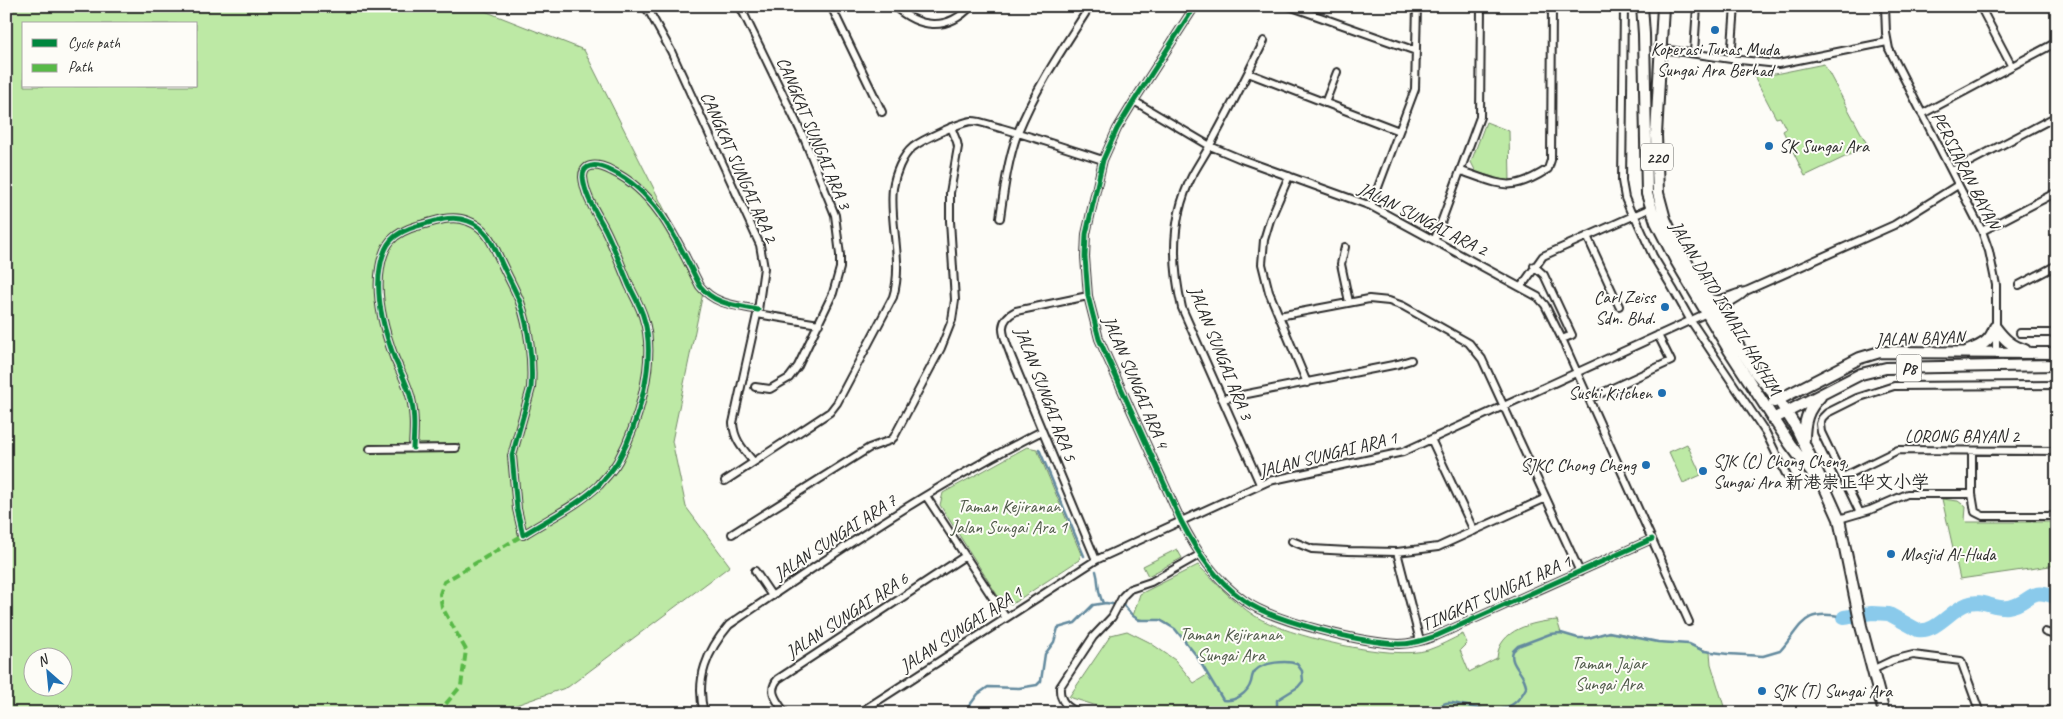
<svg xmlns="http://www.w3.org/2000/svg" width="2063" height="719" font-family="Caveat,'LXGW WenKai TC',sans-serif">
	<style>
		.green { fill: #bde9a5; stroke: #748a68; fill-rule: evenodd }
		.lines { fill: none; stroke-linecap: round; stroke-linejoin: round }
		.stream { stroke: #648a9e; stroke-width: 2.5 }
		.river { stroke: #8acaeb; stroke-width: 14 }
		.minor-casing { stroke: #2b2b2b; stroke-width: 10 }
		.primary-casing { stroke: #2b2b2b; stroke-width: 14 }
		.minor { stroke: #fdfcf7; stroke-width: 6 }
		.primary { stroke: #fdfcf7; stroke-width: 10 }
		.quiet { stroke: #58b947; stroke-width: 4; stroke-dasharray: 8 4; stroke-linecap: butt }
		.cycleway-casing { stroke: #fdfcf7; stroke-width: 8 }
		.cycleway { stroke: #00873e; stroke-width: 5 }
		.poi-dot { fill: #1f6fb2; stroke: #fdfcf7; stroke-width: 2 }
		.labels { text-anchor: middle; stroke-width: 4; stroke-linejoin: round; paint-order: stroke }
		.shield { fill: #fdfcf7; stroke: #6a6a68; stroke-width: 1 }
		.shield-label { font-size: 16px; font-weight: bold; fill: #2b2b2b }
		.poi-label { font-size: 18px; fill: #2b2b2b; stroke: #fdfcf7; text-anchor: start }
		.street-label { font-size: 18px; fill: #2b2b2b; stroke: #fdfcf7 }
		.park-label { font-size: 18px; fill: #505a4a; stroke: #fdfcf7 }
	</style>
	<rect width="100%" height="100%" fill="#fdfcf7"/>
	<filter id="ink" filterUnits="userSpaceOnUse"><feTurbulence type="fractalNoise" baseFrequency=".02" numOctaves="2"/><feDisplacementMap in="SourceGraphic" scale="10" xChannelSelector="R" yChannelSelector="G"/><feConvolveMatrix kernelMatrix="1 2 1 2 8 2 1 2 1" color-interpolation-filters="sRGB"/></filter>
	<g filter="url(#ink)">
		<path class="green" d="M6,6h466l112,44 120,238 -32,153 14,66 44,59 -162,121 -75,26h-487zM24,24h172v62h-172zM32,656h30v30h-30z
			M1824,64l44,82 -63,30 -22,-45 3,-2 -6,-12 -4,1 -23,-44h22z
			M1486,122l23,9 1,51 -34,-10 -5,-10z
			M1687,444l14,31 -18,8 -14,-31z
			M1027,447l10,2 44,105 -2,6 -67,44 -11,-3 -61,-96 3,-12z
			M1942,499l16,2 8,6 -1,13 2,2h90v43l-97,14z
			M1177,549l5,9 -34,18 -5,-10z
			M1198,565c18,18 35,37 57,51 32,20 136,45 173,34 12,-4 24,-11 35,-16l4,9 -7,7 9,22 28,-14c2,-29 36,-36 60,-38l4,13 17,5h9l18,-5h14l39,9 31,2 21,8 1,12 15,49h-607l-50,-16 42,-62 16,-4 22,11 26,18 19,23 13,-8c-7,-14 -31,-53 -48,-55 -11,-1 -15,2 -26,-4l7,-22z"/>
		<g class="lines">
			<path class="stream" d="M1039,449l45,107
				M1096,571c4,13 0,18 7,32
				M964,713l14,-19 10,-7 31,1 18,-3 4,-4 4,-27 9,-12 4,-14 17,-5 18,-18 13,-2 18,3 9,10 6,4h21l15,9 21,26 27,45c12,2 25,-7 28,-18 1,-4 1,-8 4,-11 8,-9 32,-11 42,-7l5,7 1,10 -5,6 -21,13v6l3,7
				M1435,713c3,-4 6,-9 11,-10 5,-1 11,1 16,2 27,6 49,12 64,-17 1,-14 -18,-23 -13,-37l5,-5 32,-12 11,-1 17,5h10l21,-6 49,10 31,2 15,7 24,3 35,2 17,-5c23,-26 22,-43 64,-34"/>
			<path class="river" d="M1844,617l28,-4 17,1 29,16c18,3 32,-20 49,-26 15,-6 26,5 41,3 24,-3 19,-22 49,-9"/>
			<defs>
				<path id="minor" d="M644,6l6,7 21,38 89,194 4,23 -6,42 -25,113c1,17 10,26 20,38
					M740,6l64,132 31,77 5,40v13l-7,25 -35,73 -9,12 -19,11 -15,-2
					M831,6l51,106
					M894,6c25,22 53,26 77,0
					M1195,6l-61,95 -17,28 -14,31 -17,74 -1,23 3,39 11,43 82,182c16,31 34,59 64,80 27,20 119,42 154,43 13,0 25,-4 37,-8l216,-97
					M1289,6l127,45
					M1624,6l-2,175 3,17 7,17
					M1885,6l1,27 3,16 93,182 7,20 7,34v68
					M1980,6l31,59
					M1662,49l69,10 47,5 109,-22
					M1694,52l3,-46
					M1731,59l4,-53
					M1248,73l151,58
					M1134,101l76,45 31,13 130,47 167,91 7,8 17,34 127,283
					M1325,103l12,-31
					M1922,114l135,-72
					M1461,171c40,13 48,23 87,-2l3,-9 1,-154
					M1952,171l105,-55
					M1289,176l-19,44 -6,20 -2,24 7,28 38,91
					M1371,206l44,-117 2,-83
					M1634,214l19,42 20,33 18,32 75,112 21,43
					M1000,218c4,-29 8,-59 18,-86 18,-45 46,-85 72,-126
					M1982,231l75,-39
					M1587,236l32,70
					M1435,239l45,-122 1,-111
					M1345,247l-4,17 8,38
					M1534,266l10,9 28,60 -10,4
					M2019,285l38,-20
					M1521,287l22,-31 108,-48
					M1088,296l-72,15c-22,11 -11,27 -5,45l85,204
					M1707,297c15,6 25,-4 39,-6l148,-66 64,-40
					M757,314l62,10
					M1279,316l90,-17 20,2 14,5 66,37 13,16 98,213
					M1720,316c1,-14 19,-15 26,-25
					M2020,333h37
					M1222,399l176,-35 13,-4
					M1589,399l82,-38 -13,-26
					M1431,439l43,92
					M413,448c1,-16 2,-33 -2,-49 -3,-14 -11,-28 -17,-42 -10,-27 -19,-60 -14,-89 4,-25 13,-35 37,-42 17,-4 34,-12 51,-5 20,7 26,26 34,43 6,13 13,25 18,38 9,26 13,59 11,86l-19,68 5,53 6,26c25,-16 55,-30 76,-50 6,-7 14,-15 19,-24 20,-36 39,-101 26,-142 -3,-12 -10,-23 -15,-34 -8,-19 -15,-38 -24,-56 -9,-17 -20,-32 -22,-52 0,-5 2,-10 8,-11 6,-2 16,2 21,5 46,22 66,72 88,115 15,19 35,19 58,24
					M370,449l86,-1
					M1972,451v43l3,18 8,4h74
					M1843,477l55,-27 159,1
					M725,481l105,-69 7,-9 56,-106c11,-36 -4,-73 0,-109 2,-14 9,-32 20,-41 9,-7 47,-25 59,-26 9,0 20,5 29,7 35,10 68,21 102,32
					M1260,484l-78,-176c-10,-43 -11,-91 10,-132 7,-13 16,-26 23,-40 17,-31 33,-63 49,-95
					M926,496l80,122
					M1860,513l-39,-81 -1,-8 2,-6 5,-5 30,-15 37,-12 163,-1
					M1839,519l31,-9 37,-16h65
					M732,534l137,-86 22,-8 3,-3 47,-89 11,-28 3,-20 -5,-79v-28l8,-46 -1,-5 -6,-15
					M1292,541l20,8 36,2 49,1 41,-5 108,-49
					M1397,552l23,89
					M755,571l17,25
					M2045,632l12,4
					M1872,670l21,-10 20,-5 48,6 19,52
					M704,713c-9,-34 3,-62 25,-88 101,-69 203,-139 313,-194
					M785,713c-8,-12 -18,-22 -7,-34l187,-123
					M859,713l237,-153 173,-79 134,-29 306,-140
					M1080,713c-13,-5 -21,-12 -20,-26l33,-50 19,-20 11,-21 7,-7 21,-7 48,-27
					M2038,713l19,-4"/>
				<path id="primary" d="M1642,6l2,28 3,160 9,28 20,39 53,89 61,94 27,36
					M1663,6l-7,129 2,58 7,26 15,32 40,67 36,55 22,26 19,30 29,61 13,29 22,107 23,87
					M1995,327c9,12 16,19 30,23
					M1968,351c14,-6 22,-9 27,-24
					M1774,402l86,-44 20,-6 177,1
					M1773,419l88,-45 25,-6 171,-3
					M1804,440c0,-18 3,-30 16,-43"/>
			</defs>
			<use href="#minor" class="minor-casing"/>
			<use href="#primary" class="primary-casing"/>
			<use href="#minor" class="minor"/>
			<use href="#primary" class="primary"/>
			<path class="quiet" d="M438,713l23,-27 5,-36 -24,-43 -2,-13 4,-12 79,-47"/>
			<defs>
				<path id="cycleway" d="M1195,6l-61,95 -17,28 -14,31 -17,74 -1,23 3,39 11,43 82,182c16,31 34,59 64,80 27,20 119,42 154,43 13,0 25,-4 37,-8l216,-97
					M413,448c1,-16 2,-33 -2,-49 -3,-14 -11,-28 -17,-42 -10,-27 -19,-60 -14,-89 4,-25 13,-35 37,-42 17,-4 34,-12 51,-5 20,7 26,26 34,43 6,13 13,25 18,38 9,26 13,59 11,86l-19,68 5,53 6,26c25,-16 55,-30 76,-50 6,-7 14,-15 19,-24 20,-36 39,-101 26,-142 -3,-12 -10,-23 -15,-34 -8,-19 -15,-38 -24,-56 -9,-17 -20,-32 -22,-52 0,-5 2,-10 8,-11 6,-2 16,2 21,5 46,22 66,72 88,115 15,19 35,19 58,24"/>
			</defs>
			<use href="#cycleway" class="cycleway-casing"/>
			<use href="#cycleway" class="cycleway"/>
		</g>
	</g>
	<g class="poi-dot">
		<circle cx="1715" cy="30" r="5"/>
		<circle cx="1769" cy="146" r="5"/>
		<circle cx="1665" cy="307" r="5"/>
		<circle cx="1662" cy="393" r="5"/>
		<circle cx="1646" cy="465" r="5"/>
		<circle cx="1703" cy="471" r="5"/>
		<circle cx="1891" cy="554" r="5"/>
		<circle cx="1762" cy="691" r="5"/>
	</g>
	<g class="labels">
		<g class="shield">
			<rect x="1641" y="143.5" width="32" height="27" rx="4"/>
			<rect x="1896.5" y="354.5" width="25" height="27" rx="4"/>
		</g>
		<g class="shield-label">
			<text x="1657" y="163">220</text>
			<text x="1909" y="374">P8</text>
		</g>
		<g class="poi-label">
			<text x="1715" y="55" text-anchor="middle">Koperasi Tunas Muda<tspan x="1715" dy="21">Sungai Ara Berhad</tspan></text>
			<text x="1779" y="152">SK Sungai Ara</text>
			<text x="1655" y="303" text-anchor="end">Carl Zeiss<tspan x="1655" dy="21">Sdn. Bhd.</tspan></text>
			<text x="1652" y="399" text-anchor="end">Sushi Kitchen</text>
			<text x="1713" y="467">SJK (C) Chong Cheng,<tspan x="1713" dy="21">Sungai Ara 新港崇正华文小学</tspan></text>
			<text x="1636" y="471" text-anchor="end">SJKC Chong Cheng</text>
			<text x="1901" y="560">Masjid Al-Huda</text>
			<text x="1772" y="697">SJK (T) Sungai Ara</text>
		</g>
		<g class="street-label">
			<text transform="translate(814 133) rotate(67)" y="6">CANGKAT SUNGAI ARA 3</text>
			<text transform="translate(739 167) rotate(66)" y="6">CANGKAT SUNGAI ARA 2</text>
			<text transform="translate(1966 170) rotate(63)" y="6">PERSIARAN BAYAN</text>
			<text transform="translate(1423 219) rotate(27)" y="6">JALAN SUNGAI ARA 2</text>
			<text transform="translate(1726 308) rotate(59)" y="6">JALAN DATO ISMAIL HASHIM</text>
			<text transform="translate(1920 338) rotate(-2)" y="6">JALAN BAYAN</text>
			<text transform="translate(1221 353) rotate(68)" y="6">JALAN SUNGAI ARA 3</text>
			<text transform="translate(1136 382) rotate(67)" y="6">JALAN SUNGAI ARA 4</text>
			<text transform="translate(1046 394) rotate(69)" y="6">JALAN SUNGAI ARA 5</text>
			<text x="1962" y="442">LORONG BAYAN 2</text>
			<text transform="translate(1328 454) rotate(-14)" y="6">JALAN SUNGAI ARA 1</text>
			<text transform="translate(835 537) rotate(-33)" y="6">JALAN SUNGAI ARA 7</text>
			<text transform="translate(1496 593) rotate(-24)" y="6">TINGKAT SUNGAI ARA 1</text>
			<text transform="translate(847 615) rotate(-33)" y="6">JALAN SUNGAI ARA 6</text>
			<text transform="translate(961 629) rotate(-33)" y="6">JALAN SUNGAI ARA 1</text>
		</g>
		<g class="park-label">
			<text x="1009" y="512">Taman Kejiranan<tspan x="1009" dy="21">Jalan Sungai Ara 1</tspan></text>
			<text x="1231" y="640">Taman Kejiranan<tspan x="1231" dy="21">Sungai Ara</tspan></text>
			<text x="1609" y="669">Taman Jajar<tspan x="1609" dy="21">Sungai Ara</tspan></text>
		</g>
	</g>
	<rect width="2063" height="719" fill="none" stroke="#fdfcf7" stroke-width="25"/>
	<rect x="12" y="12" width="2038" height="694" fill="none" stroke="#2b2b2b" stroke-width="2" filter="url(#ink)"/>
	<rect x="22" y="22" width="175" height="65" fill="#fdfcf7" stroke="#a9a8a5"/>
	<rect x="32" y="39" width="25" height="8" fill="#00873e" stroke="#a9a8a5"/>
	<text x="68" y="48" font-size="15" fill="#2b2b2b">Cycle path</text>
	<rect x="32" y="64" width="25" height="8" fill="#58b947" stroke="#a9a8a5"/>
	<text x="68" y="72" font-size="15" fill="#2b2b2b">Path</text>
	<g transform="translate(48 672) rotate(333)"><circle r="24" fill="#fdfcf7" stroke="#a9a8a5"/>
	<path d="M0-4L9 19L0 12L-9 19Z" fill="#1f6fb2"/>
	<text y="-8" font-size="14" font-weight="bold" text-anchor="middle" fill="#2b2b2b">N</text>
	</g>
</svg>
